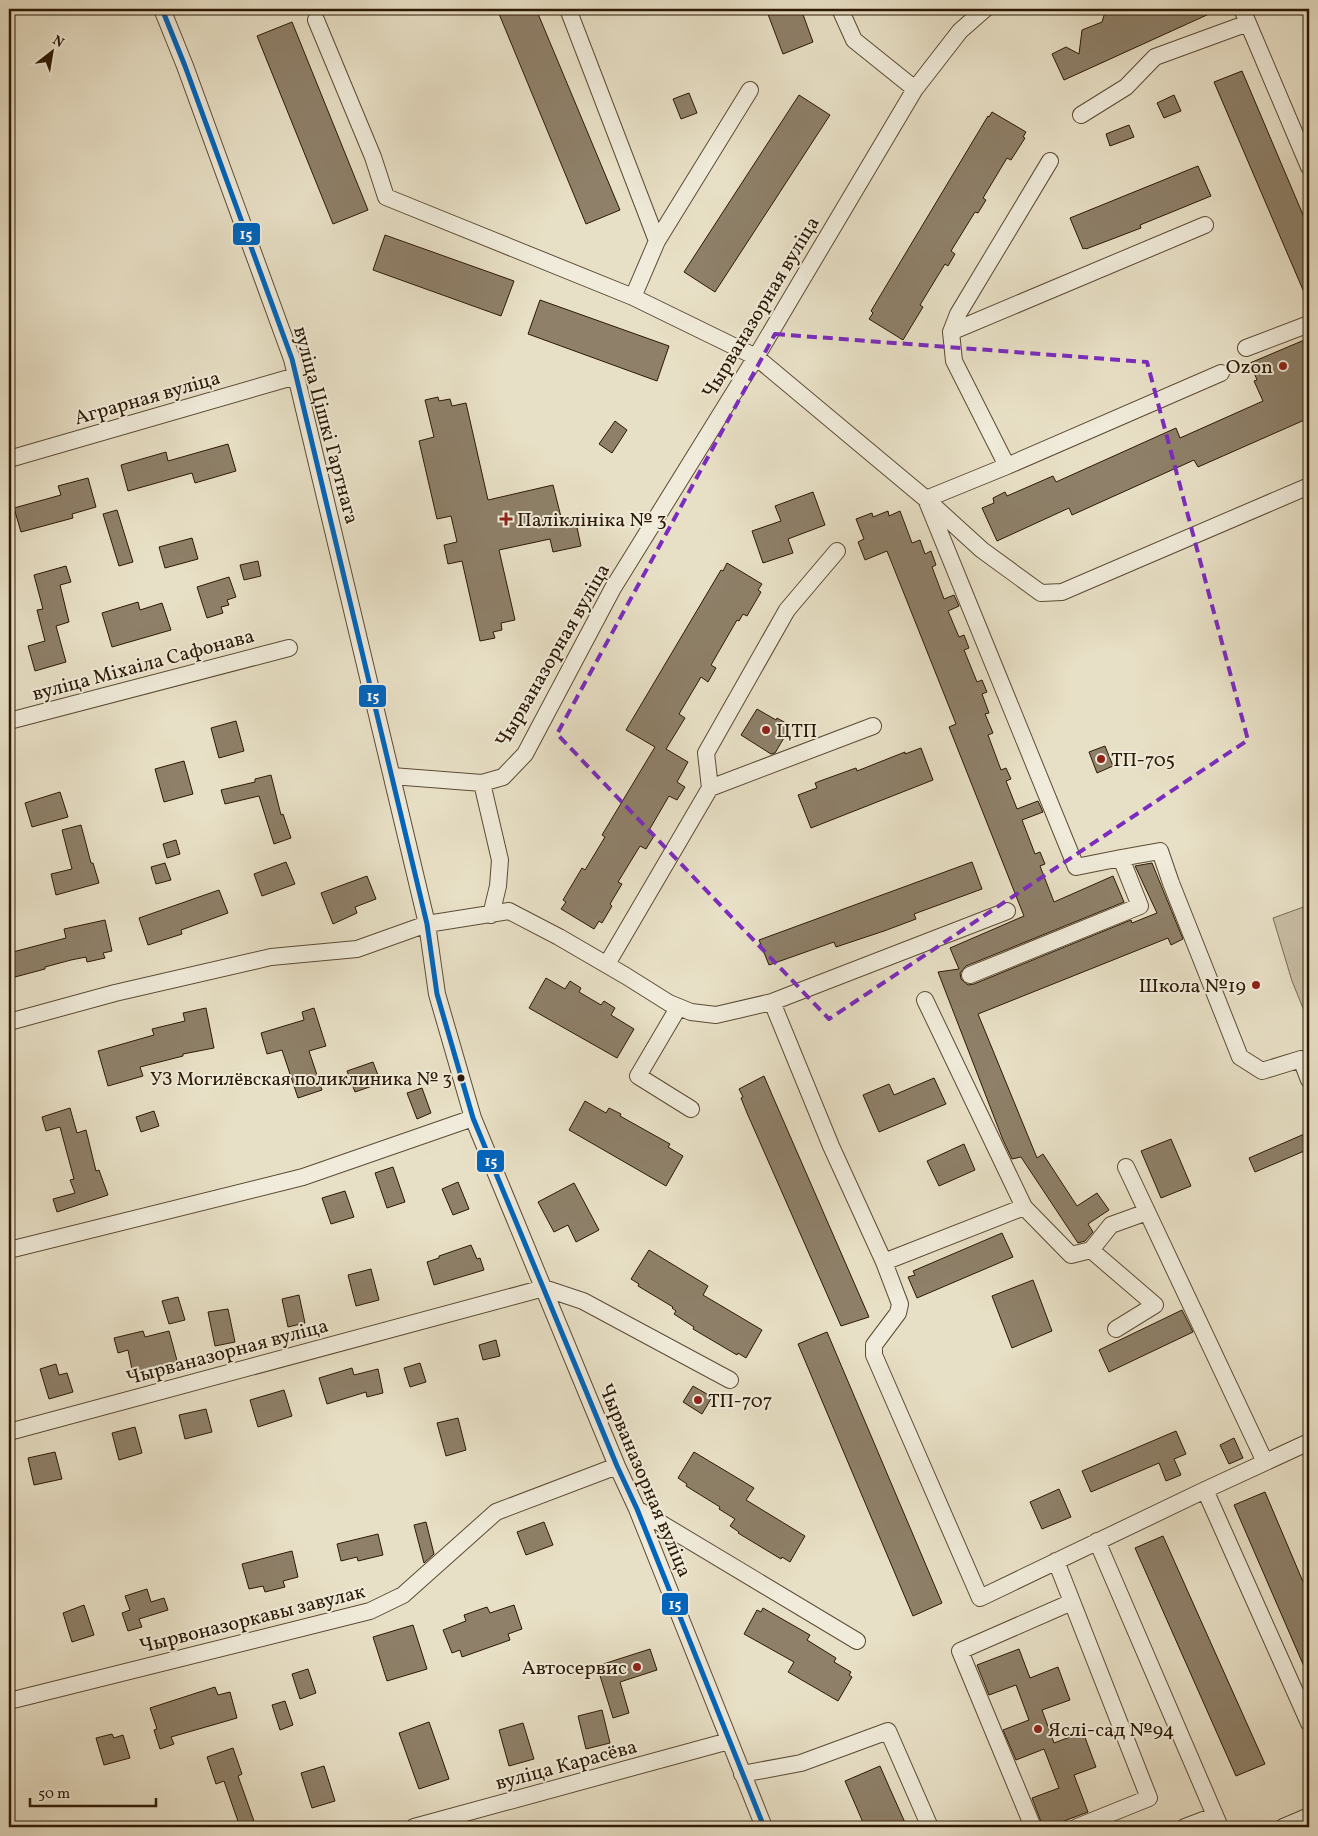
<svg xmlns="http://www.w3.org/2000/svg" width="1318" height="1836" font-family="Vollkorn,serif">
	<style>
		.green { fill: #c8bea5; stroke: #7a6c54 }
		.building { fill: #8e8069; stroke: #2c1904 }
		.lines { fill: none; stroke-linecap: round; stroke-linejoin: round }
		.minor-casing { stroke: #5b4b34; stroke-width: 18 }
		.minor { stroke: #f0ebda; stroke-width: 16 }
		.bus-1-casing { stroke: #f0ebda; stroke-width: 9 }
		.bus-1 { stroke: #0065bd; stroke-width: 5 }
		.marked { fill: none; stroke: #7b2cbf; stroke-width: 4; stroke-dasharray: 10 6; stroke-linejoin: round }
		.poi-dot { fill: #8f2418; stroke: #f0ebda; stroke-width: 2 }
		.bus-dot { fill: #2c1904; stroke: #f0ebda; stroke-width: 2 }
		.labels { text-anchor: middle; stroke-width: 4; stroke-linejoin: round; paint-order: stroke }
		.bus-label { font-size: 19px; fill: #2c1904; stroke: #f0ebda; text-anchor: end }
		.street-label { font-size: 20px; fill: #2c1904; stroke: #f0ebda }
		.poi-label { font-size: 20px; fill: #2c1904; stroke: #f0ebda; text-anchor: start }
		.line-badge { stroke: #f0ebda; stroke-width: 2 }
		.badge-label { font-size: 14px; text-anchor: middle; font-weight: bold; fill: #fff }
	</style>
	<rect width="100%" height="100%" fill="#e8e0c6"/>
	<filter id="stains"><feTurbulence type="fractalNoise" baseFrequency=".004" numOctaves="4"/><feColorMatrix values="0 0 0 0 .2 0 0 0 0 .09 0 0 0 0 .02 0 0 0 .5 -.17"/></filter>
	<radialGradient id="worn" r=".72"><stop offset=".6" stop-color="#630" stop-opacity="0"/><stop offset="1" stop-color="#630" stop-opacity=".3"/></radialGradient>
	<path class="green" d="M1309,905v118l-17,-42 -19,-63z"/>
	<path class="building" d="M497,9h39l84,201 -34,14z
		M766,9h35l12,33 -30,12z
		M1106,9l6,1 3,-1h105l-156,71 -12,-26 14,-7 13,7 3,-24 20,-8z
		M292,22l76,188 -35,14 -76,-188z
		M1242,71l67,158v75l-95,-222z
		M689,93l8,20 -16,6 -8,-20z
		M799,95l31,20 -115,177 -31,-20z
		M1174,95l7,16 -17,7 -7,-15z
		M992,112l34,20 -3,5 2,1 -14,22 -4,-2 -24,40 3,2 -8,13 -3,-1 -24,39 4,3 -7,12 -3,-2 -25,41 3,2 -20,33 -34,-21 4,-6 -2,-2 117,-195 1,1z
		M1129,125l5,12 -24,9 -4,-12z
		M1198,166l13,30 -71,29 1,3 -55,21 -1,-1 -2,1 -13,-31z
		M385,235l129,46 -13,35 -128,-46z
		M540,300l129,46 -12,35 -129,-47z
		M1309,338v80l-111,49 -4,-7 -122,55 -3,-7 -72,33 -15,-33 12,-5 -1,-5 12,-6 2,4 46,-20 3,6 120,-54 4,10 83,-37 -9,-20 3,-1 -7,-17z
		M438,397l1,4 11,-2 2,7 14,-3 22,97 65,-15 9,36 13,-3 6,28 -28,6 -3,-13 -51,11 16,70 -14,3 1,7 -9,2 2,6 -15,3 -18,-80 -14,3 -4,-19 13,-3 -6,-26 -14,3 -18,-78 15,-4 -9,-37z
		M615,421l12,9 -15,23 -13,-9z
		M228,444l8,27 -41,12 -3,-10 -64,18 -7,-26 45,-13 2,9z
		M88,478l8,29 -24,7 1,4 -52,14 -7,-24 47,-13 -3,-9z
		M813,492l12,33 -37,14 5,14 -30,10 -11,-32 29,-10 -6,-15z
		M117,510l16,52 -14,4 -16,-52z
		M888,511l1,5 11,-5 12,32 8,-3 5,14 6,-3 5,14 -4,2 12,32 10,-4 5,11 -11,5 11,26 5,-2 5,13 -5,2 13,32 5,-2 5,12 -5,2 7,19 -4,1 8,19 -5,2 13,35 5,-2 5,11 -5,2 11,28 21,-8 5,11 -21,8 13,34 5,-2 5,12 -5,2 14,36 59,-26 11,26 -158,64 -6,7 1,6 7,6 6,-1 157,-64 1,3 25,-10 -22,-47 17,-3 31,76 -12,6 -3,-7 -190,76 59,144 6,-4 34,52 20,-13 12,17 -21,14 5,8 -8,9 -7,2 -57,-86 -9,2 -9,-19 -65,-168 21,-3 -9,-21 74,-32 -75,-189 7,-3 -69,-173 -22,9 -7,-18 6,-3 -8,-20 16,-6 1,4z
		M192,538l6,21 -33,9 -6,-21z
		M258,561l3,15 -17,4 -4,-15z
		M727,563l35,21 -4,6 3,2 -14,24 -4,-2 -4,7 -2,-1 -26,45 5,3 -8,14 -7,-5 -22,37 6,4 -19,31 22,13 -11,20 8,5 -8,13 -8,-4 -21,36 6,4 -8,13 -6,-3 -22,36 4,2 -12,20 2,2 -10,17 -3,-2 -5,8 -33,-20 5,-7 -3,-2 19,-32 3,2 20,-33 -3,-2 53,-88 -29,-17 95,-160 2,1z
		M66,566l5,16 -11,3 9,37 -13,4 10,36 -31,9 -7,-25 17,-5 -8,-31 6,-1 -9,-34z
		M229,577l7,20 -9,3 2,5 -8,2 2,6 -16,5 -10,-31z
		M138,602l2,8 22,-7 9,27 -59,17 -10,-34z
		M757,709l19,11 1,-2 14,8 -16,27 -4,1 -30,-19z
		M236,721l8,30 -25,7 -8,-30z
		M1105,746l8,20 -16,7 -8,-21z
		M921,748l12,32 -122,48 -13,-33 19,-7 -2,-5 5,-2 36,-13 1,3 48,-19v2z
		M184,761l9,33 -29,8 -9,-33z
		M271,775l10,40 2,-1 8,24 -17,6 -15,-48 -34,8 -4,-14 34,-8v-3z
		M60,792l8,25 -36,10 -7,-24z
		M81,825l10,38h2l6,20 -43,12 -5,-21 21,-5 -10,-39z
		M176,840l4,14 -13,4 -4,-14z
		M286,862l9,22 -33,12 -8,-22z
		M972,862l10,27 -68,25 2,5 -32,12 -48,16 -2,-5 -65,23 -10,-25z
		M165,863l6,17 -15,4 -5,-17z
		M367,876l9,23 -21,8 2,6 -24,11 -12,-31z
		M219,890l9,23 -47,17 1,4 -34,11 -9,-27z
		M105,920l7,31 -9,2 2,5 -18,4 -1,-5 -15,3 -26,7v2l-30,8 -6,-24 57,-15 -2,-9z
		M546,978l19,11 5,-8 11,7 -2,4 22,13 3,-4 11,7 -4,7 23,14 -17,29 -88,-50z
		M206,1008l8,40 -31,6v2l-43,11 3,9 -35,10 -10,-35 56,-16 -2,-6 33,-8 -2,-8z
		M314,1008l12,38 -17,5 13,39 -24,8 -16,-48 -15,4 -6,-21 43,-13 -2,-8z
		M373,1062l8,21 -26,9 -8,-21z
		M764,1076l9,21 96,220 -28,9 -94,-213 -6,-15 2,-1 -4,-8z
		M934,1078l12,26 -67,28 -16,-37 26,-11 5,11z
		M422,1088l9,25 -14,6 -10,-26z
		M585,1101l21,12 3,-5 12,6 -1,2 50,28 -2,3 15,9 -17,30 -97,-56z
		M70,1108l7,25 9,-3 10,41 3,-1 9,25 -51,17 -4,-13 22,-6 -5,-13 4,-1 -14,-52 -14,4 -4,-14z
		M154,1111l5,15 -18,6 -5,-15z
		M1309,1132v17l-54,23 -6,-14z
		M1171,1139l20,47 -30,12 -20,-47z
		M964,1144l11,26 -36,16 -12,-25z
		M393,1167l12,35 -18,6 -12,-35z
		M458,1182l11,27 -16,6 -11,-26z
		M574,1183l25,47 -23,12 -8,-17 -14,7 -16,-30z
		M345,1191l9,26 -23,7 -9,-26z
		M1002,1233l11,24 -96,41 -9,-21 7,-2 -2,-4z
		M471,1245l6,14 3,-1 4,12 -50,15 -7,-23 12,-4v-2z
		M649,1250l59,36 -5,9 59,35 -16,28 -8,-5 -1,2 -44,-26 1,-2 -20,-13 2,-3 -4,-3 1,-1 -35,-21 1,-2 -8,-5z
		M371,1269l8,31 -23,6 -8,-31z
		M1033,1280l19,51 -40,17 -20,-52z
		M299,1295l6,28 -17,4 -6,-28z
		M178,1297l7,23 -16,4 -7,-23z
		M228,1309l7,33 -20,4 -7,-34z
		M1182,1310l11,22 -84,40 -10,-22z
		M143,1331l2,6 24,-6 10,37 -18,4 -1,-4 -27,6 -5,-24 -10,3 -4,-15z
		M827,1332l115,271 -29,13 -115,-272z
		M496,1340l4,16 -17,4 -4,-15z
		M420,1363l6,19 -16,5 -6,-19z
		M56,1364l3,11 8,-2 6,19 -24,7 -9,-30z
		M352,1368l2,7 24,-6 5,24 -16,4 -1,-5 -39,12 -8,-26z
		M693,1386l19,11 -10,17 -19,-12z
		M284,1390l8,26 -34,11 -8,-27z
		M206,1409l6,23 -27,7 -6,-24z
		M458,1418l8,32 -20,6 -9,-33z
		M135,1427l7,26 -23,7 -7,-27z
		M1176,1431l10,23 -12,5 7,16 -15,6 -7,-18 -68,29 -9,-21z
		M1234,1438l9,20 -14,6 -9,-19z
		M55,1452l7,27 -28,6 -6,-27z
		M694,1452l60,36 -8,12 59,36 -15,26 -8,-5 -1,2 -43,-26 1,-1 -9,-6 5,-7 -16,-10 1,-2 -34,-21 1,-2 -9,-6z
		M1059,1489l12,28 -29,12 -12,-27z
		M1265,1492l44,104v82l-75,-173z
		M426,1522l8,32 -10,9 -10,-38z
		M544,1522l9,23 -27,10 -9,-23z
		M378,1534l5,21 -25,6 -1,-4 -16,4 -4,-17z
		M1163,1536l102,228 -29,12 -101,-228z
		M292,1551l6,26 -15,4 2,6 -20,5 -2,-6 -14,3 -7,-25z
		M147,1589l4,13 13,-4 4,12 -29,9 3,8 -14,4 -6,-18 8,-3 -5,-14z
		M84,1605l10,30 -22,7 -9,-29z
		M514,1605l8,24 -14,5 2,6 -48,17 -2,-7 -8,3 -9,-23 23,-9 -2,-6 23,-8 3,6z
		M763,1608l47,27 -3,5 29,18 -2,4 17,10 -2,3 3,2 -14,24 -50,-29 6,-10 -50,-28 13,-24 4,2z
		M413,1625l14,44 -40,12 -14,-44z
		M650,1649l7,21 -37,12 9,31 -16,5 -16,-52z
		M1019,1649l11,29 28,-11 12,33 -28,10 12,33 29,-11 13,35 -22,8 14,37 -40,15h-5l-11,-29 27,-10 -15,-39 -28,11 -13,-30 26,-10 -13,-35 -27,10 -12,-30z
		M308,1669l8,24 -16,6 -8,-25z
		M215,1687l3,8 12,-3 7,26 -66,19 3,7 -14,5 -6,-19 3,-1 -7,-21z
		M285,1701l8,24 -13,5 -8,-25z
		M602,1710l8,33 -24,6 -8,-33z
		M429,1722l20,57 -30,10 -20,-56z
		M523,1723l11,36 -25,7 -10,-36z
		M112,1734l2,4 9,-3 7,23 -26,7 -8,-27z
		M233,1748l9,26 -4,2 17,48 -8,3h-7l-16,-46 -8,3 -9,-27z
		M324,1766l11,35 -23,7 -11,-35z
		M880,1766l10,23 17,38h-42l-20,-46z"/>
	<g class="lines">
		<defs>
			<path id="minor" d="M162,9l23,57 107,293 135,565 10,70 36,124 144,348 20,43 127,318
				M568,9l89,232 -24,56
				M840,9l14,31 61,49
				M1242,9l67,158
				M316,20l57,137 13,40 247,100 123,60 170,142 56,51 59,43 21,-1 247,-106
				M1081,115l45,-28 29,-30 93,-34
				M657,241l93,-151
				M951,332l7,-18 92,-153
				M1246,348l63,-24
				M9,459l287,-83
				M1007,466l-53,-105 -3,-29 254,-107
				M9,721l280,-73
				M392,776l90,7 21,-6 22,-23 88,-166 143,-231 159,-268 45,-58 25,-22
				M482,783l18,77 -2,26 -7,29
				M710,788l-4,-35 81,-143 50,-59
				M1121,858l39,-7 11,32 69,174 22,14 39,-12 8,21
				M607,964l103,-176 163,-62
				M970,975l170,-69 -19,-48 -45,9 -150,-368 81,-33 214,-93
				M925,1000l99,207 47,48 20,-5
				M772,1002l59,144 53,116 16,42 -2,9 -24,32v10l106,243 225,-108 104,-48
				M678,1008l-40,68 53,33
				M9,1022l106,-29 156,-36 86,-8 70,-25 82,-13 50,26 67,39 43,27 22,9 25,3 56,-13 235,-91
				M1126,1167l139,295
				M9,1250l294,-73 170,-59
				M884,1262l140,-55
				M1116,1329l39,-24 -64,-55 20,-25 36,-13
				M9,1432l535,-144 39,13 147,79
				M1205,1490l104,233
				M637,1509l220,132
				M1097,1541l123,286
				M1056,1561l93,237 -72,29
				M9,1701l361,-90 33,-16 93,-83 121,-46
				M742,1774l59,-11 87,-32 42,96
				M414,1827l315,-86
				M1033,1827l-73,-176 112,-49
				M1185,1827l29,-11
				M1283,1827l26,-11"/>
		</defs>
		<use href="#minor" class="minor-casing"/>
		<use href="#minor" class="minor"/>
		<defs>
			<path id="bus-1" d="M162,9l23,57 107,293 135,565 10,70 36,124 144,348 20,43 127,318"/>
		</defs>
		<use href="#bus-1" class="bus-1-casing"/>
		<use href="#bus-1" class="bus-1"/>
	</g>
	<path class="marked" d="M775,334l372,28 101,378 -419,279 -272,-285z"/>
	<g class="poi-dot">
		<circle cx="1283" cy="366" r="5"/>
		<path d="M503.5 511.5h5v5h5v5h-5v5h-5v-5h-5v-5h5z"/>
		<circle cx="766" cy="730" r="5"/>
		<circle cx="1101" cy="759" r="5"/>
		<circle cx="1256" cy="985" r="5"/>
		<circle cx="698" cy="1400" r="5"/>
		<circle cx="637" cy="1667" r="5"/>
		<circle cx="1038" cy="1729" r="5"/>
	</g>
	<circle class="bus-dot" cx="461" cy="1078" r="4.5"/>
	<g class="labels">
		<g class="bus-label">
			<text x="452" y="1085">УЗ Могилёвская поликлиника № 3</text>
		</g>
		<g class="street-label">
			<text transform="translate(760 307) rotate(-59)" y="7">Чырваназорная вуліца</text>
			<text transform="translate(147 397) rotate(-16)" y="7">Аграрная вуліца</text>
			<text transform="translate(327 425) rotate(75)" y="7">вуліца Цішкі Гартнага</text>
			<text transform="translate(552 655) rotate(-60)" y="7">Чырваназорная вуліца</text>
			<text transform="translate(143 664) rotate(-15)" y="7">вуліца Міхаіла Сафонава</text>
			<text transform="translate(227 1351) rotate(-15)" y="7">Чырваназорная вуліца</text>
			<text transform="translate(646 1480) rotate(67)" y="7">Чырваназорная вуліца</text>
			<text transform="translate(252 1618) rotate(-14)" y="7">Чырвоназоркавы завулак</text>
			<text transform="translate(566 1764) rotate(-15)" y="7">вуліца Карасёва</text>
		</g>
		<g class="poi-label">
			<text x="1273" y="373" text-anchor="end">Ozon</text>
			<text x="517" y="526">Паліклініка № 3</text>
			<text x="776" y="737">ЦТП</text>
			<text x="1111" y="766">ТП-705</text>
			<text x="1246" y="992" text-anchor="end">Школа №19</text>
			<text x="708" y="1407">ТП-707</text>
			<text x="627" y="1674" text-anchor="end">Автосервис</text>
			<text x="1048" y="1736">Яслі-сад №94</text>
		</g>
	</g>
	<g class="line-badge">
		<rect x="232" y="222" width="29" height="24" rx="5" fill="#0065bd"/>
		<rect x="358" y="684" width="29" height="24" rx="5" fill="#0065bd"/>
		<rect x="476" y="1149" width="29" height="24" rx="5" fill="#0065bd"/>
		<rect x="661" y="1592" width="28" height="24" rx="5" fill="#0065bd"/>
	</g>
	<g class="badge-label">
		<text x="246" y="239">15</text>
		<text x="373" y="701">15</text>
		<text x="491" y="1166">15</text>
		<text x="675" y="1609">15</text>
	</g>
	<rect width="1318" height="1836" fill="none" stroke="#e8e0c6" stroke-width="30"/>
	<rect x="10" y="10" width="1298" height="1816" fill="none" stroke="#2c1904" stroke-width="2.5"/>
	<rect x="15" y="15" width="1288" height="1806" fill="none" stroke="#2c1904"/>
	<g transform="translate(52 52) rotate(31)" stroke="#f0ebda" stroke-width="4" paint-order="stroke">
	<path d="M0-4L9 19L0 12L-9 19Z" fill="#2c1904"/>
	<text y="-8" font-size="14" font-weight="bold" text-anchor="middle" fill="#2c1904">N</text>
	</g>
	<path d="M30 1798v8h126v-8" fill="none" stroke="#2c1904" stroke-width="2.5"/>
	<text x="38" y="1798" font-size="15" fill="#2c1904" stroke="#f0ebda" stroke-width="4" paint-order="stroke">50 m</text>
	<rect width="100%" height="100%" filter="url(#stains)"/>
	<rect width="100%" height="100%" fill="url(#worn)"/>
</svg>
